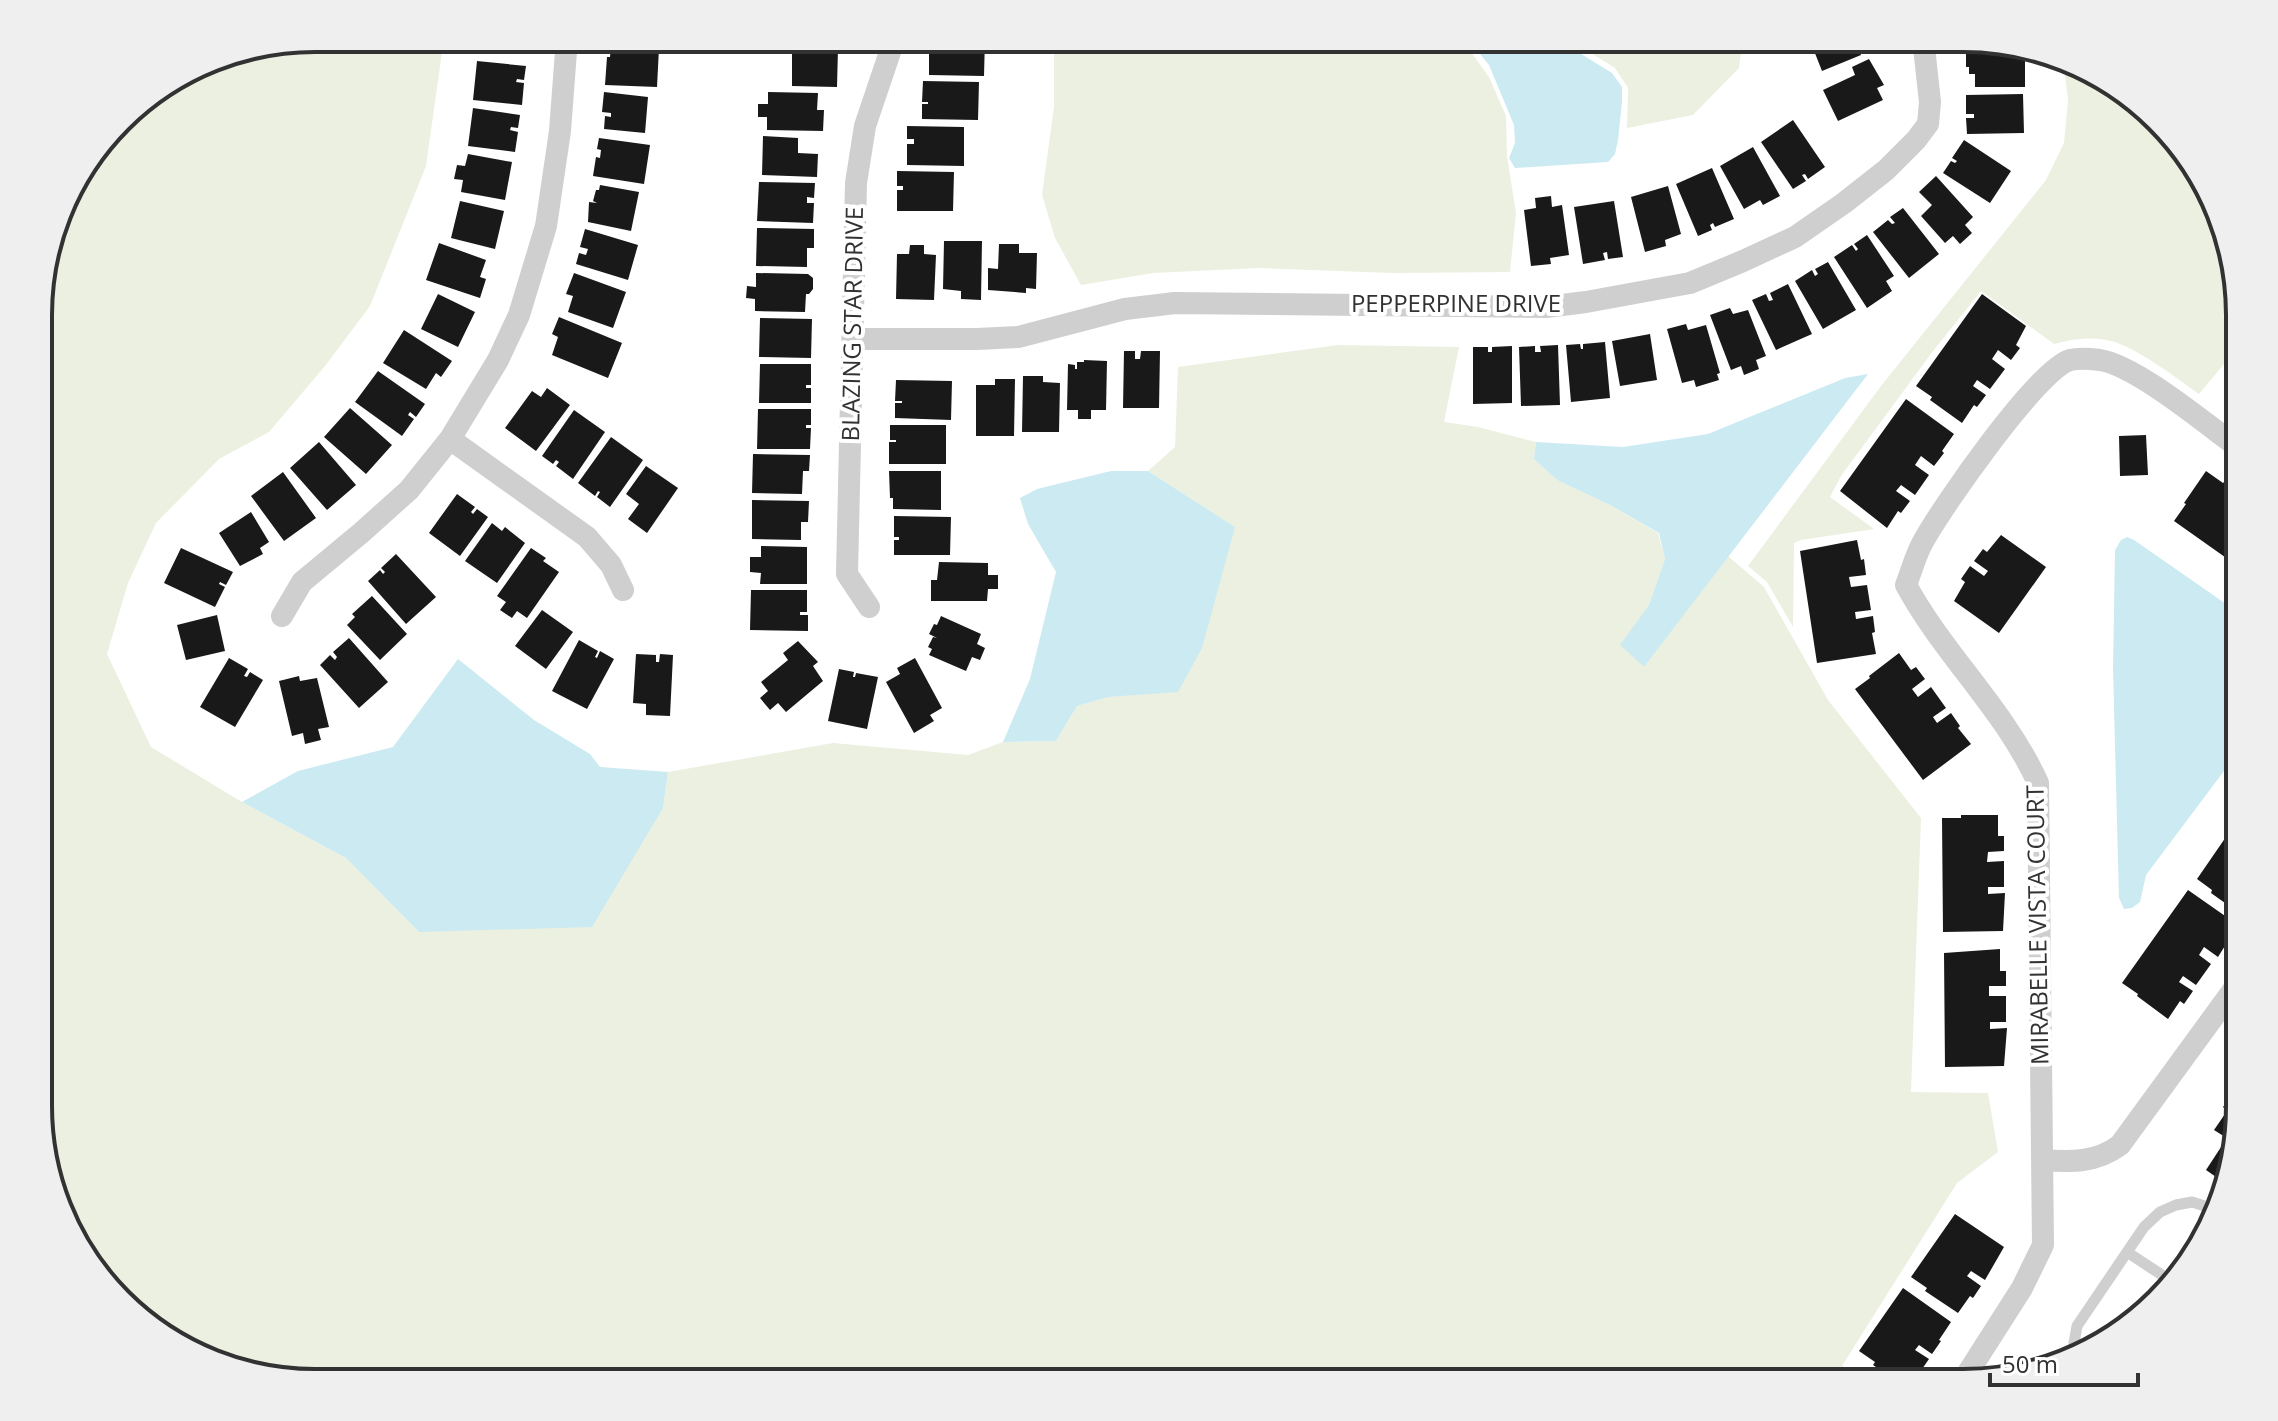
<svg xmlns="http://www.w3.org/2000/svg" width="2278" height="1421" font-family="'Open Sans',sans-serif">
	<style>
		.green { fill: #ecf0e0 }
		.water { fill: #cbeaf1 }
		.building { fill: #191919 }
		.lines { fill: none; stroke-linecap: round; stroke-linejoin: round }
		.lane { stroke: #cfcfcf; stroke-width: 11 }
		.street { stroke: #cfcfcf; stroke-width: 22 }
		.labels { text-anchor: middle; stroke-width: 8; stroke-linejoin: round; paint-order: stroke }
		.street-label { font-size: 24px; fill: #323232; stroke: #fff }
		.rim { fill: none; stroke: #323232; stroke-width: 4 }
	</style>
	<rect width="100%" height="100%" fill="#fff"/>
	<path class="green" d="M315,38h129l-18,128 -56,140 -45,60 -56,66 -50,27 -63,64 -28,60 -21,71 44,93 91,55 104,56 73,74 244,-124 5,-36 165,-29 135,12 35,-13 53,-1 21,-35 32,-9 69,-6 57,-164 -87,-56 27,-24 3,-80 160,-22 121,2 -15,75 34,5 58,15 -2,17 23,21 53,25 48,28 7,26 -16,46 -28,40 23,22 84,-111 36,31 64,113 93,118 -10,274 77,1 10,59 -41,31 -115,183 28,16 -1555,1 -88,-15 -65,-32 -77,-77 -45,-118v-861l27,-88 65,-85 78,-48z
		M1054,38h309l3,9 51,-9h33l21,14 18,25 17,39 1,40 9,57 -6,59 -117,1 -134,-5 -106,5 -72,12 -26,-47 -13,-43 12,-88z
		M1567,38h176l-4,30 -46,47 -66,13 1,-40 -13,-20z
		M2063,58l53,27 87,91 36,121v49l-40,48c-23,-16 -61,-46 -88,-53 -18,-5 -40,-2 -57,3l-73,-53 -48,60 -92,125 -11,21 44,32 -73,11 -7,3 -1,84 -26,-45 -19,-16 133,-180 165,-206 18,-37 4,-43z"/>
	<path class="water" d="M1462,38h96l15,11 39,24 10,14v15l-4,38 -3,14 -7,8 -93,6 -6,-10 6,-15 -1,-18 -25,-60 -18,-22z
		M1868,374l-224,293 -24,-22 29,-40 16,-46 -6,-26 -49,-28 -53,-25 -23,-21 2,-17 87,5 85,-13 137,-56z
		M1111,471h37l87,56 -33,121 -24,44 -69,5 -32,9 -21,35 -53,1 27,-63 26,-107 -28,-48 -8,-26 17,-9z
		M2127,537l7,3 105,73v138l-93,124 -6,27 -8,6 -8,1 -5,-11 -6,-229 2,-119 6,-10z
		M458,659l76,61 56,34 10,13 68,5 -5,36 -71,119 -173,5 -73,-74 -104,-56 56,-31 95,-24z"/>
	<path class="building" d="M471,38h55l-1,6 -54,-4z
		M821,38h30v3h-30z
		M949,38h36l-1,38 -55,-1v-23h19z
		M1809,38h46l-6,3 1,3 6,-3 5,14 -39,16z
		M1965,38l23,4v2h-23z
		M611,46l48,2 -2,39 -52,-2 2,-28h3z
		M792,47l46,1 -1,39 -45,-1z
		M2025,49v38h-50v-13h-6v-7h-3v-17z
		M1869,59l15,26 -7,3 6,12 -45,21 -15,-31 32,-15 -3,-8z
		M477,61l49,5 -2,14 -7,-1 -1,3 8,1 -2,22 -49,-5z
		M923,81l56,1 -1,38 -56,-1v-15h6v-2h-6z
		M604,92l44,5 -3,36 -41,-4 1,-13 6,1v-4l-9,-1z
		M768,92l50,1 -1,17h7l-1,21 -56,-1v-13h-9v-13h10z
		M2023,94l1,39 -57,1 -1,-16h8v-4h-8v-19z
		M473,108l47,7 -2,13 -7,-1 -1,3 8,2 -3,20 -47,-6z
		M1793,120l32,47 -17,12 -3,-5 -3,1 4,6 -13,8 -32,-47z
		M907,126l57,1v39l-57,-1v-21h7v-5h-7z
		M763,136l35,2v15l20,1 -1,23 -55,-2z
		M599,138l51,7 -6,39 -51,-8 3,-19 4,1 1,-8 -4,-1z
		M1964,140l47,31 -21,32 -47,-30 8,-12 4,2 2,-2 -5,-3z
		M1753,147l27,49 -17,9 -3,-5 -16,9 -24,-43z
		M468,154l44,8 -7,38 -44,-8 2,-12 -9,-1 3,-14 8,1z
		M1712,168l22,51 -19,8 -2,-4 -3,2 2,5 -14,6 -22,-52z
		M897,171l57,1 -1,39h-56v-21h6v-4h-6z
		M1936,176l37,41 -8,8 7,8 -12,11 -7,-8 -8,7 -24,-27 11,-11 -13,-13z
		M759,182l56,1 -1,15 -7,-1v6h7l-1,20 -56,-2z
		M600,185l39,7 -8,39 -43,-9 1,-20 8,1 -4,-2 3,-11h3z
		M1668,186l13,48 -16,6 1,6 -21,6 -14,-55z
		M1551,196l1,11 10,-2 7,50 -19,3 1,6 -20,2 -7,-56 12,-2 -1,-10z
		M460,201l44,10 -9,38 -44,-11z
		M1614,201l9,56 -15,2 -1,-7 -4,1 2,7 -22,4 -9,-57z
		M1903,208l36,46 -30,24 -36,-46 15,-12 4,4 3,-1 -5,-6z
		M757,228l57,1v19h-7v19l-51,-1z
		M585,229l53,16 -10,35 -52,-16 3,-11 7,2 2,-6 -8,-2z
		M1867,235l27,41 -8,5 6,10 -25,17 -33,-51 18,-12 4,6 2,-2 -4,-5z
		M944,241h38l-1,59 -20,-1v-8l-18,-2z
		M439,243l47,17 -6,17 6,2 -6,19 -54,-18z
		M999,244h20v9h18l-1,36 -10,-1v5l-38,-3v-22l10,1z
		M910,245h14v9l12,1 -2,45 -38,-1 1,-45h12z
		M1828,262l28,48 -33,19 -28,-48 17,-11 3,6 3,-2 -3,-5z
		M574,273l52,19 -13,36 -45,-16 5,-16 -7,-2z
		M756,273l52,1 5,4v11l-4,5h-3l-1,18 -50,-1v-12l-9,-1 1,-12 9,1z
		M1788,284l24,50 -36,16 -24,-50 14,-6 3,7 4,-1 -3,-7z
		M438,294l37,18 -17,35 -37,-18z
		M1982,294l44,32 -10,19 4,3 -9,12 -13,-10 -6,9 13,10 -15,20 -13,-9 -4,6 13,9 -9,12 -3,-2 -12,18 -32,-23 2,-3 -16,-11z
		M1730,308l3,6 15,-4 18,46 -10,4 3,9 -15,6 -3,-9 -10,4 -21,-55z
		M559,317l63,26 -14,35 -56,-23 6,-18 -6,-3z
		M760,318l52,1 -1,39 -52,-1z
		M1686,324l2,6 18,-5 14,48 -3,1 2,6 -23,7 -2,-7 -12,3 -15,-54z
		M404,330l48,31 -11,16 -5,-4 -10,16 -43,-26z
		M1650,334l7,46 -37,6 -8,-45z
		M1605,342l5,56 -39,4 -5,-57 14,-1 1,5h2v-5z
		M1558,345l2,60 -39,1 -2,-59 16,-1v6h6l-1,-6z
		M1512,346v57l-39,1v-57h15v5h4v-5z
		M1124,351h11v8h5l1,-8h19l-1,57h-36z
		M1084,360l23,1 -1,49h-15v9h-13v-9h-11l1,-46 7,1v4h2v-7h7z
		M760,364h51v21h-5v3h5v15h-52z
		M378,371l47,33 -9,13 -6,-5 -2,3 6,4 -12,17 -47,-34z
		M1023,376h20v6l17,1 -1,49h-37z
		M995,379h20l-1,57h-38v-51h19z
		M896,380l56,1 -1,39 -56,-2v-15h7v-2h-7z
		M547,388l23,17 -34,46 -31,-23 27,-37 9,6z
		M1906,399l48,35 -12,17 2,2 -10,13 -13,-10 -6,9 14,10 -14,20 -14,-10 -5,6 14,10 -9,12 -3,-2 -11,17 -47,-37z
		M350,408l42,37 -26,29 -42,-37z
		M758,409h53v16h-5v3h5l-1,21h-53z
		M574,410l31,22 -32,47 -17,-13 3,-4 -3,-2 -3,4 -11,-8z
		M890,425h56v39h-57v-22h7v-2h-6z
		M2146,435l2,40 -28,1 -1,-40z
		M611,437l32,23 -33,47 -13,-10 3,-5 -2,-1 -3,5 -17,-13z
		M319,442l37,43 -29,25 -37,-42z
		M753,454l57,1 -1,16h-6l-1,23 -50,-1z
		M646,466l32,22 -31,45 -19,-14 11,-15 -13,-10z
		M889,471h52v39l-48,-1v-11h-3z
		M2206,471l17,12 2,-2 13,8 -10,14 9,6 2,-4v62l-65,-46 12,-17 -2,-1z
		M283,472l33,46 -32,23 -33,-45z
		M457,494l18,13 -4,5 2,2 4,-5 11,8 -28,39 -31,-23z
		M752,500l57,1 -1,21h-7v18l-49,-1z
		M251,512l18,30 -9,6 3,6 -23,12 -21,-33z
		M894,516l57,1 -1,38h-56v-15h5v-3h-5z
		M492,523l10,8 3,-4 20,16 -28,40 -32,-22z
		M2001,535l45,32 -47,66 -45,-32 11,-19 -4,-3 9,-13 14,10 4,-5 -14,-10 9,-12 4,3z
		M1857,540l4,20 3,-1 2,16 -17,2 2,10 16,-2 4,25 -16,2 1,7 17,-3 2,16 -3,1 4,21 -59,9 -17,-112z
		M761,546l46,1v37h-47l1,-11 -11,-1v-15h11z
		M181,548l52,24 -7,13 -6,-3 -1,2 6,3 -10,20 -51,-24z
		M531,548l15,10 -3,3 16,11 -32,46 -10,-7 -5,7 -12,-8 6,-8 -9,-6z
		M396,554l40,43 -30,27 -38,-43 12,-11 3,4 2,-2 -4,-4z
		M939,562l49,1v12h10v14h-10l-1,12h-56v-21h6z
		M751,590h56v22h-7v3h8v16l-58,-1z
		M372,596l35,38 -27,26 -33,-35 8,-8 -3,-3z
		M542,610l31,22 -27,37 -31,-23z
		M217,615l8,36 -39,9 -9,-35z
		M941,616l40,18 -4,10 8,4 -5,12 -8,-3 -6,14 -37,-16 3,-6 -4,-2 5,-10 4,1 -8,-4 5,-10 3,1z
		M349,638l39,44 -29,26 -39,-43 10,-10 5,5 2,-3 -4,-5z
		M579,640l19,11 -3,6 2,1 3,-7 14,8 -27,50 -35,-18z
		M798,641l20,21 -5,4 10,15 -37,31 -8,-9 -8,7 -10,-12 8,-7 -7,-9 27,-22 -5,-7z
		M1899,653l12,17 5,-3 9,12 -13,10 6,8 13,-10 15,21 -13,9 4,6 14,-10 9,13 -2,2 13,16 -48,36 -68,-91 15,-11 -1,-2z
		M636,654l20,1v7h3l1,-8 13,1 -3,61 -24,-1v-11l-13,-1z
		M229,658l19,11 -4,7 3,1 3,-5 13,8 -28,47 -35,-20z
		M915,658l27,50 -12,7 4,6 -20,12 -28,-51 14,-8 -3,-6z
		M839,669l15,3 -1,5h2l1,-4 22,4 -11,52 -39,-8z
		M299,676l1,5 17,-3 12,49 -11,2 3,11 -16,4 -2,-11 -11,3 -13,-55z
		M1961,815h37v21h6v15l-16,1 -1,10 17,-1v26h-16v7l17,-1 -2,38 -60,1 -1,-114h19z
		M2239,818v95l-28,-20 1,-3 -15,-11z
		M2188,890l50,35 -20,32 -14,-10 -5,8 12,9 -15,21 -13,-9 -4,6 14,9 -9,13 -4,-3 -12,18 -31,-23 1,-2 -16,-11z
		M2000,949v22h6v15h-17v10h17v26h-16v7l17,-1 -3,38 -59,1 -1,-114z
		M2236,1089l3,2v32l-6,19 -19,-12 13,-19 -4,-4z
		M2223,1144l8,6 -14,39 -3,-3 5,-7 -13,-9z
		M1955,1214l49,33 -19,33 -14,-9 -4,5 14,10 -8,12 -3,-2 -12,17 -33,-22 2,-3 -16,-11z
		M1903,1288l48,34 -12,18 2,1 -9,13 -13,-9 -4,5 14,9 -9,13 -3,-2 -9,12h-10l-25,-17 2,-3 -16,-11z"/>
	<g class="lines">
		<path class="lane" d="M2127,1252l44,29
			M2077,1353l-3,-10 3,-17 67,-99 16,-15 16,-7 16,-3 19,6"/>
		<path class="street" d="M854,339h123l41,-2 107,-28 50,-6 371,4 40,-5 104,-19 53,-22 52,-24 49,-34 42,-33 30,-30 12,-16 2,-22 -7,-64
			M450,439l137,98 24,28 12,25
			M869,607l-22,-33 9,-391 9,-57 25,-74 3,-14
			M282,616l20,-34 59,-49 48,-43 41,-51 48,-79 21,-45 27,-89 14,-95 7,-93
			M2042,1160c29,2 54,3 78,-15l119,-163
			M1962,1382l60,-94 21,-43 -5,-462c-33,-73 -94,-128 -132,-198 6,-15 10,-32 18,-45 19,-34 113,-170 146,-180 8,-2 22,-1 30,0 37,6 107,65 139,88"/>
	</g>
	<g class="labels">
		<g class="street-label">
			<text x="1456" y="312">PEPPERPINE DRIVE</text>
			<text transform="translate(853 324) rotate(-89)" y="8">BLAZING STAR DRIVE</text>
			<text transform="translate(2038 925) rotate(-91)" y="8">MIRABELLE VISTA COURT</text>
		</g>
	</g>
	<path d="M0 0H2278V1421H0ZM315 52H1963A263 263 0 0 1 2226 315V1106A263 263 0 0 1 1963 1369H315A263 263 0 0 1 52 1106V315A263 263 0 0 1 315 52Z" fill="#efefef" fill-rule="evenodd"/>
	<path class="rim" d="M315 52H1963A263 263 0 0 1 2226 315V1106A263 263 0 0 1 1963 1369H315A263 263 0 0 1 52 1106V315A263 263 0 0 1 315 52Z"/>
	<path d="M1990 1373v12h148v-12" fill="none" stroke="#323232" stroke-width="4"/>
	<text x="2002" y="1373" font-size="24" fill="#323232" stroke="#ffffff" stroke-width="6" paint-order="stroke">50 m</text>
</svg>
